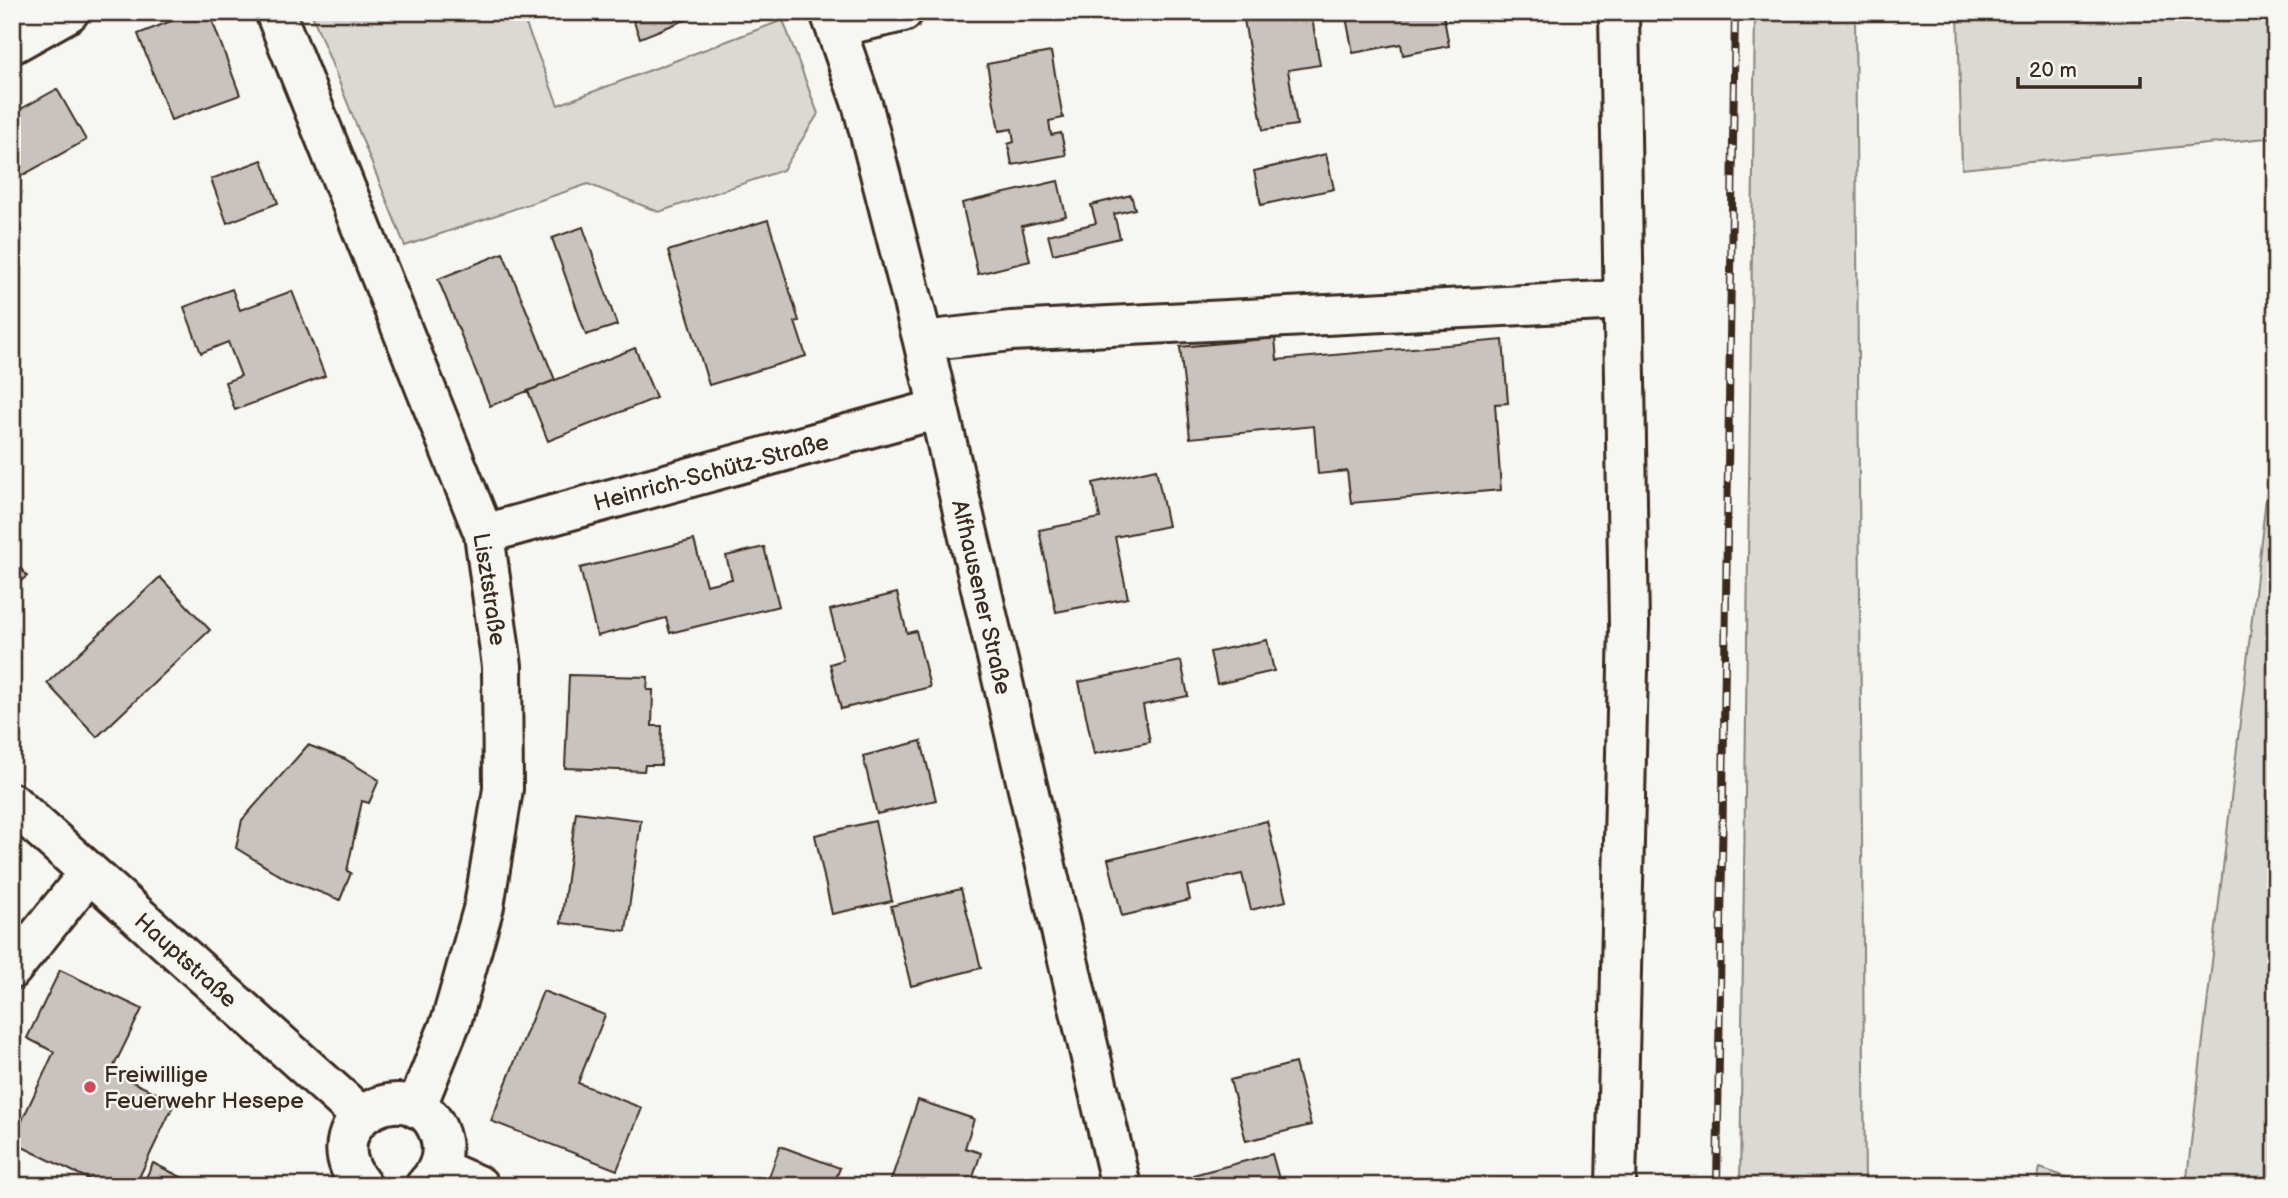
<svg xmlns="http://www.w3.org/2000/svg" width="2288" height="1198" font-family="'Balsamiq Sans',sans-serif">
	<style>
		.green { fill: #dad9d3; stroke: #8a8278; stroke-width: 2 }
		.building { fill: #c8c3be; stroke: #3b2a1e; stroke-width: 2 }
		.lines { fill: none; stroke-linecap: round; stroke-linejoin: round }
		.minor-casing { stroke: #3b2a1e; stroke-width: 44 }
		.minor { stroke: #f6f6f2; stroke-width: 38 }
		.rail-casing { stroke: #3b2a1e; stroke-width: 8 }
		.rail { stroke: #f6f6f2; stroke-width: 5; stroke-dasharray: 16; stroke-linecap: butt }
		.poi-dot { fill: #d1495b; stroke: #f6f6f2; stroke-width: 2.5 }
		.labels { text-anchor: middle; stroke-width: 5; stroke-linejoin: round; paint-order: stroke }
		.street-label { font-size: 23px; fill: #3b2a1e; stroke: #f6f6f2 }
		.poi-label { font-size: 23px; fill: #3b2a1e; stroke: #f6f6f2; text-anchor: start }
	</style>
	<rect width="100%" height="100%" fill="#f6f6f2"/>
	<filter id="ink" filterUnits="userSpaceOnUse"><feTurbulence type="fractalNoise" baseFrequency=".0143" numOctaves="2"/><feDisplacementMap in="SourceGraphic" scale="14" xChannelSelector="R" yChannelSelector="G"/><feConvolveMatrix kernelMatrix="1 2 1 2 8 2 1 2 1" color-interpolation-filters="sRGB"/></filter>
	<g filter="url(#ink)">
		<path class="green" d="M311,12h210l37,93 225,-85 35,94 -35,56 -124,42 -71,-28 -183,62z
			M1755,12h100l10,1174h-125z
			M1958,12h318v125l-314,32z
			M2276,412v774h-90z
			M2040,1168l52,18h-56z"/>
		<path class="building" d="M194,12h15l31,83 -69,25 -33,-86z
			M630,12h75l-65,26z
			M1255,12h56l9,53 -32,5 9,55 -34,5 -20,-116z
			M1345,12h98l6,34 -46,9 -2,-11 -48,9z
			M1051,52l12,66 -14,3 2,14 10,-2 5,22 -54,10 -4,-21 6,-2 -2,-13 -13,2 -12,-67z
			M57,89l29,51 -74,41v-67z
			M1326,154l8,35 -73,16 -7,-34z
			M262,160l16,43 -51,20 -16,-44z
			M1058,181l8,35 -44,10 8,35 -52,13 -16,-71z
			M1131,195l4,14 -21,5 6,24 -67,16 -5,-19 48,-12 -5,-18z
			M768,220l31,101 -4,1 11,34 -97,29 -41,-134z
			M583,227l34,98 -31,10 -34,-97z
			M503,253l52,127 -65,26 -52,-127z
			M232,289l8,21 52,-19 33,85 -90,34 -10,-28 16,-6 -13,-34 -27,11 -17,-46z
			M1275,338l2,22 226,-20 5,63 -13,1 6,86 -150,13 -4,-32 -29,3 -4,-48 -124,12 -10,-91z
			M635,348l21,50 -108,43 -20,-50z
			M1156,469l12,57 -53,11 13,61 -72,14 -17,-82 61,-12 -7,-35z
			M694,540l12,45 26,-6 -6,-23 38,-9 15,59 -109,27 -4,-15 -69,18 -17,-68z
			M12,558l15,18 -15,12z
			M160,577l50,53 -113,107 -50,-54z
			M897,593l10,40 9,-2 14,56 -89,22 -11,-45 13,-4 -13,-50z
			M1267,640l7,31 -57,13 -7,-32z
			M12,651l8,8 -8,8z
			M1181,661l7,35 -45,9 7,37 -56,12 -15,-72z
			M569,675l79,2 -1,13h6l-1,36h10l-1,39h-16l-1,6 -79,-3z
			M921,741l15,59 -59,14 -14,-58z
			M308,745l37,14 34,21 -10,23 -7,-2 -15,70 4,2 -11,27 -54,-21 -50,-31 6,-28z
			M576,812l65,8 -15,111 -65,-8z
			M875,821l17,80 -60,13 -17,-79z
			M1267,821l19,80 -35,9 -9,-36 -55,12 3,14 -68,16 -14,-57z
			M961,889l20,79 -70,18 -20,-80z
			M60,970l82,39 -31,63 64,30 -40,84h-32l-91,-44 42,-90 -27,-14z
			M543,991l62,24 -27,68 64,25 -25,62 -126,-49z
			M1295,1063l16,62 -65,16 -16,-61z
			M918,1100l56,19 -9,29 16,5 -11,33h-81z
			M780,1146l60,22 -7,18h-67z
			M1272,1154l9,32h-86l-2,-11z
			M153,1163l46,23h-57z"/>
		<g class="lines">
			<defs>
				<path id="minor" d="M275,12l209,522 18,132 1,123 -19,117 -32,113 -36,89
					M830,12l33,95 60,234 198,845
					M837,27l66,-15
					M12,44l57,-32
					M923,341l88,-10 612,-31
					M484,534l454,-125
					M12,803l349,313
					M12,969l77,-96
					M438,1168l41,18
					M362,1186c-58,-71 64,-121 79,-45 3,17 -4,33 -16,45
					M1616,1186l13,-561 -10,-613"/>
			</defs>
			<use href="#minor" class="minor-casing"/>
			<use href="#minor" class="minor"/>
			<defs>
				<path id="rail" d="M1717,1186l18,-1174"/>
			</defs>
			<use href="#rail" class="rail-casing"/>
			<use href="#rail" class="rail"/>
		</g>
	</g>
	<circle class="poi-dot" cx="90" cy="1087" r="7"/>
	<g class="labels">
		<g class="street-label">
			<text transform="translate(711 472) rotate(-15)" y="8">Heinrich-Schütz-Straße</text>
			<text transform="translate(490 589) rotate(81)" y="8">Lisztstraße</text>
			<text transform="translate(982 597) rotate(77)" y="8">Alfhausener Straße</text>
			<text transform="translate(186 960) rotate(42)" y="8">Hauptstraße</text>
		</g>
		<g class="poi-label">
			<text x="104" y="1082">Freiwillige<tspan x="104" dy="26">Feuerwehr Hesepe</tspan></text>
		</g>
	</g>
	<rect width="2288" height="1198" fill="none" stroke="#f6f6f2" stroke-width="42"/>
	<rect x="21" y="21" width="2246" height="1156" fill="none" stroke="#3b2a1e" stroke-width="2.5" filter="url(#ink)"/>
	<path d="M2018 77v10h122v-10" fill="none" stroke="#3b2a1e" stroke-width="3.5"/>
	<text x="2029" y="77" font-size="21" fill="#3b2a1e" stroke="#f6f6f2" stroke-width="5" paint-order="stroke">20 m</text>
</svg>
